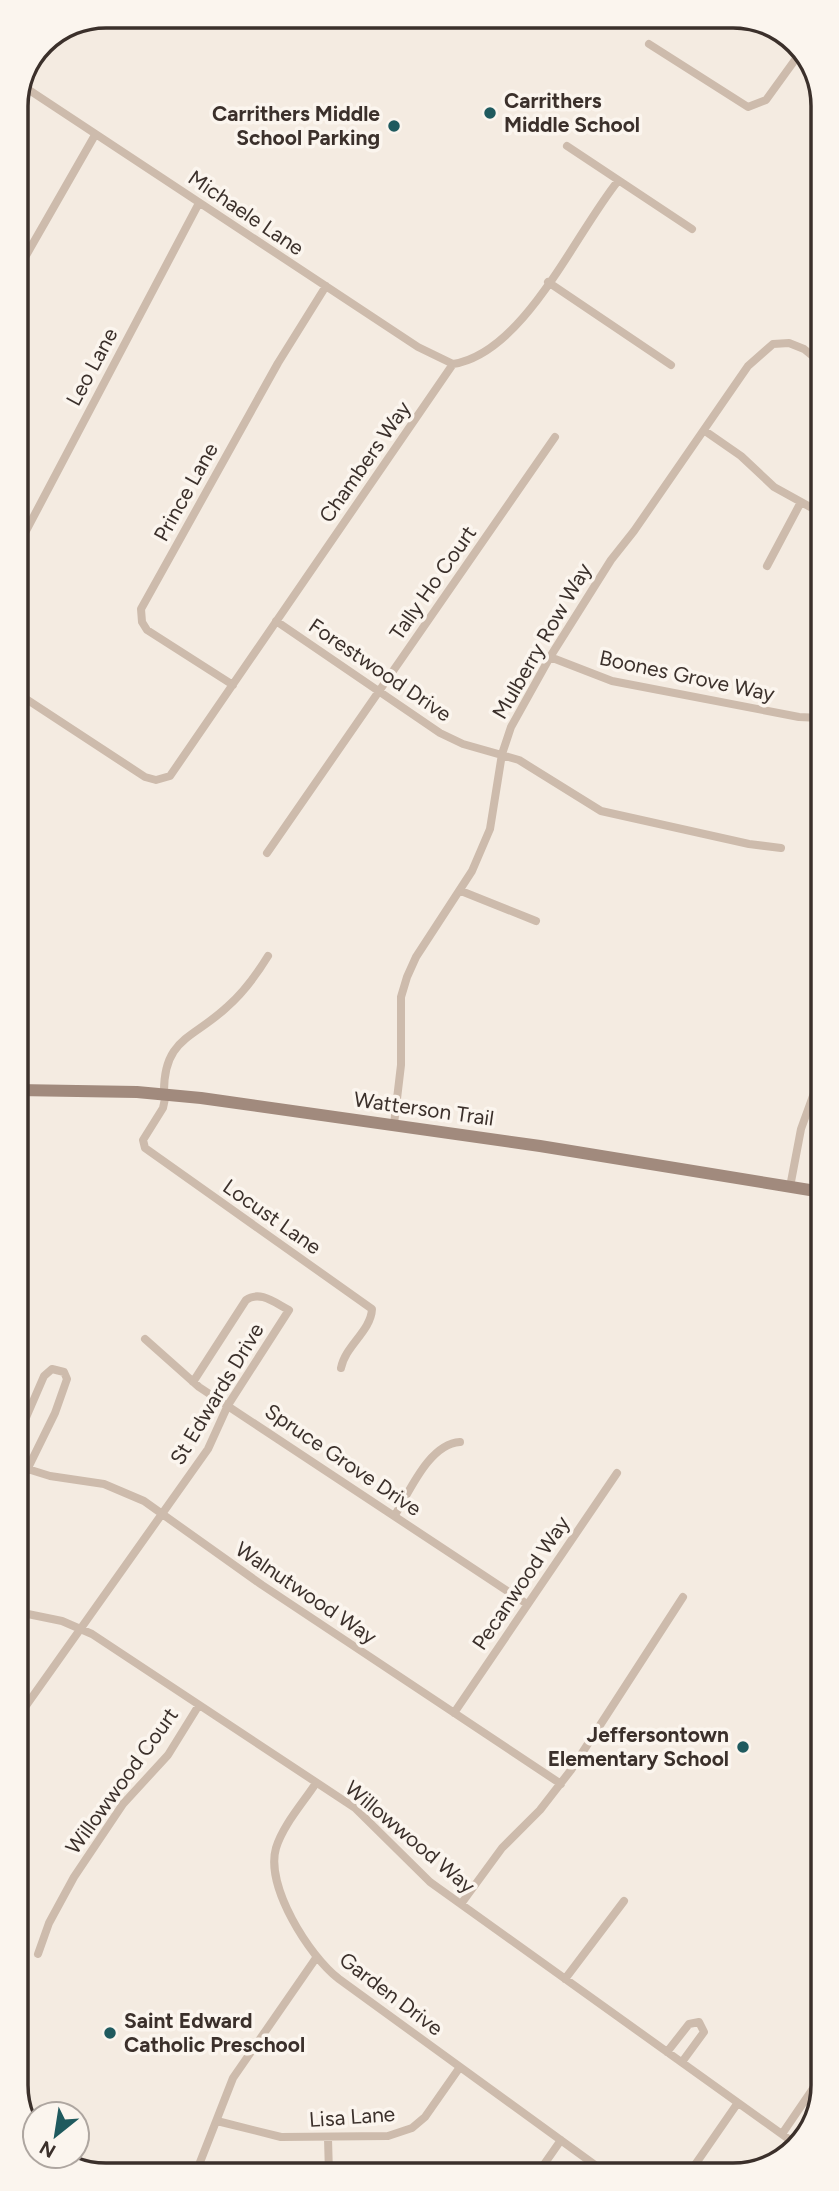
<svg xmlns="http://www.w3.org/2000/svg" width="839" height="2191" font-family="Figtree,sans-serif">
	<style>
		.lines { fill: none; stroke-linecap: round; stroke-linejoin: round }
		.street { stroke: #cdbbac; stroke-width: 8 }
		.secondary { stroke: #a18a7d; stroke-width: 12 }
		.poi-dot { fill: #1f5a5e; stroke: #fbf5ee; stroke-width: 2.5 }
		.labels { text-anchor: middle; stroke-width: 7; stroke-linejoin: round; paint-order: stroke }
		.poi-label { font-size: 21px; font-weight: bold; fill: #3b302b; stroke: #fbf5ee; text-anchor: start }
		.street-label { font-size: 21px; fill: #3b302b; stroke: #fbf5ee }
		.rim { fill: none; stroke: #3b302b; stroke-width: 3.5 }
	</style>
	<rect width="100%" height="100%" fill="#f4ebe1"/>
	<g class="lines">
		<path class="street" d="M649,44l99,63 18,-7 34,-47
			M23,86l395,261 35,17
			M567,146l125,83
			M16,273l79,-138
			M548,282l123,83
			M705,431l36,25 33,31 47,26
			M17,548l182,-345
			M767,566l34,-64
			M276,621l164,112 23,11 56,16 82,51 148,33 32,4
			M550,657l62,24 187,36 22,1
			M233,685l-86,-55 -5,-8 -1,-13 137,-246 48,-77
			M17,693l128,84 11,3 14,-4 283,-412c71,-11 122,-130 165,-183
			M267,853l288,-416
			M461,891l75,30
			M164,1094c-1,-56 29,-55 63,-87 16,-14 30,-33 41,-51
			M166,1094l-3,14 -20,32 2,8 227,161c-1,22 -27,37 -31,59
			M394,1124l7,-59v-68l6,-20 9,-20 56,-86 18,-42 12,-75 9,-27 39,-70 61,-97 23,-29 114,-165 25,-22 16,-1 15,6 16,13
			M790,1187l11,-58 21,-58
			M145,1339l54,48 328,217
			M18,1436l26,-60 8,-7 12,3 3,7 -12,34 -28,57
			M18,1466l32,10 54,8 40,17 118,84 299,199
			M395,1515c15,-24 34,-71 65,-73
			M18,1612l44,9 30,13 263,174 75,74 367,263
			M454,1713l163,-240
			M18,1717l190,-268 20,-44 61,-95c-14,-7 -29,-20 -43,-10l-53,82
			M316,1783c-13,20 -33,42 -40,65 -11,38 33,108 63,131l267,194
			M461,1904l41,-56 38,-38 31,-40 112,-173
			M38,1954l11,-31 25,-46 49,-73 45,-49 31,-50
			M565,1979l59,-78
			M667,2052l22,-28 10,-2 5,10 -22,30
			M217,2121l64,16 107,-1 24,-8 13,-11 35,-50
			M782,2134l41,-60
			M328,2138l1,36
			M690,2172l47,-68
			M538,2173l23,-33
			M195,2175l38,-97 83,-120"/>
		<path class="secondary" d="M17,1090l120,2 64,6 339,48 282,46"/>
	</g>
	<g class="poi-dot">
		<circle cx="490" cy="113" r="7"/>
		<circle cx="394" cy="126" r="7"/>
		<circle cx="743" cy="1747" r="7"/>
		<circle cx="110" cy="2033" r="7"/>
	</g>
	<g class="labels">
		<g class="poi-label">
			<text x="504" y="108">Carrithers<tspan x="504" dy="24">Middle School</tspan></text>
			<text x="380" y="121" text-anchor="end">Carrithers Middle<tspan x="380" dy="24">School Parking</tspan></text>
			<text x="729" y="1742" text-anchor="end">Jeffersontown<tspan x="729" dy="24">Elementary School</tspan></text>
			<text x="124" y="2028">Saint Edward<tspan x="124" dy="24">Catholic Preschool</tspan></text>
		</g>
		<g class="street-label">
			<text transform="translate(246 213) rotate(34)" y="7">Michaele Lane</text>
			<text transform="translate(92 367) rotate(-62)" y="7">Leo Lane</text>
			<text transform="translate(365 462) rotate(-55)" y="7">Chambers Way</text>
			<text transform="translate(186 492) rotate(-61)" y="7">Prince Lane</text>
			<text transform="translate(433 583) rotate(-55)" y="7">Tally Ho Court</text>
			<text transform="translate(542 641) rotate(-60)" y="7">Mulberry Row Way</text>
			<text transform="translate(380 670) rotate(34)" y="7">Forestwood Drive</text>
			<text transform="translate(687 676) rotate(12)" y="7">Boones Grove Way</text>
			<text transform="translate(424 1109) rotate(8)" y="7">Watterson Trail</text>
			<text transform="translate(272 1217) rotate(35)" y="7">Locust Lane</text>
			<text transform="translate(217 1394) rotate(-59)" y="7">St Edwards Drive</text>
			<text transform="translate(343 1460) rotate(34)" y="7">Spruce Grove Drive</text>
			<text transform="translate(521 1583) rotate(-56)" y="7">Pecanwood Way</text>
			<text transform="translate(306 1593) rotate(34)" y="7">Walnutwood Way</text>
			<text transform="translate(122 1781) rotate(-54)" y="7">Willowwood Court</text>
			<text transform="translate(410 1837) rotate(40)" y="7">Willowwood Way</text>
			<text transform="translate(391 1994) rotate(37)" y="7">Garden Drive</text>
			<text transform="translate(352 2117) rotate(-4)" y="7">Lisa Lane</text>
		</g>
	</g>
	<path d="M0 0H839V2191H0ZM106 28H733A78 78 0 0 1 811 106V2085A78 78 0 0 1 733 2163H106A78 78 0 0 1 28 2085V106A78 78 0 0 1 106 28Z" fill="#fbf5ee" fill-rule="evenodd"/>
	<path class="rim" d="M106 28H733A78 78 0 0 1 811 106V2085A78 78 0 0 1 733 2163H106A78 78 0 0 1 28 2085V106A78 78 0 0 1 106 28Z"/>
	<g transform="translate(56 2135) rotate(210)"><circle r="33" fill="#fbf5ee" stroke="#aea6a0" stroke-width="2"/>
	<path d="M0-5L12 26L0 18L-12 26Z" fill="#1f5a5e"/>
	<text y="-10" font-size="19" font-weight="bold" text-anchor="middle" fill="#3b302b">N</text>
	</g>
</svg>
